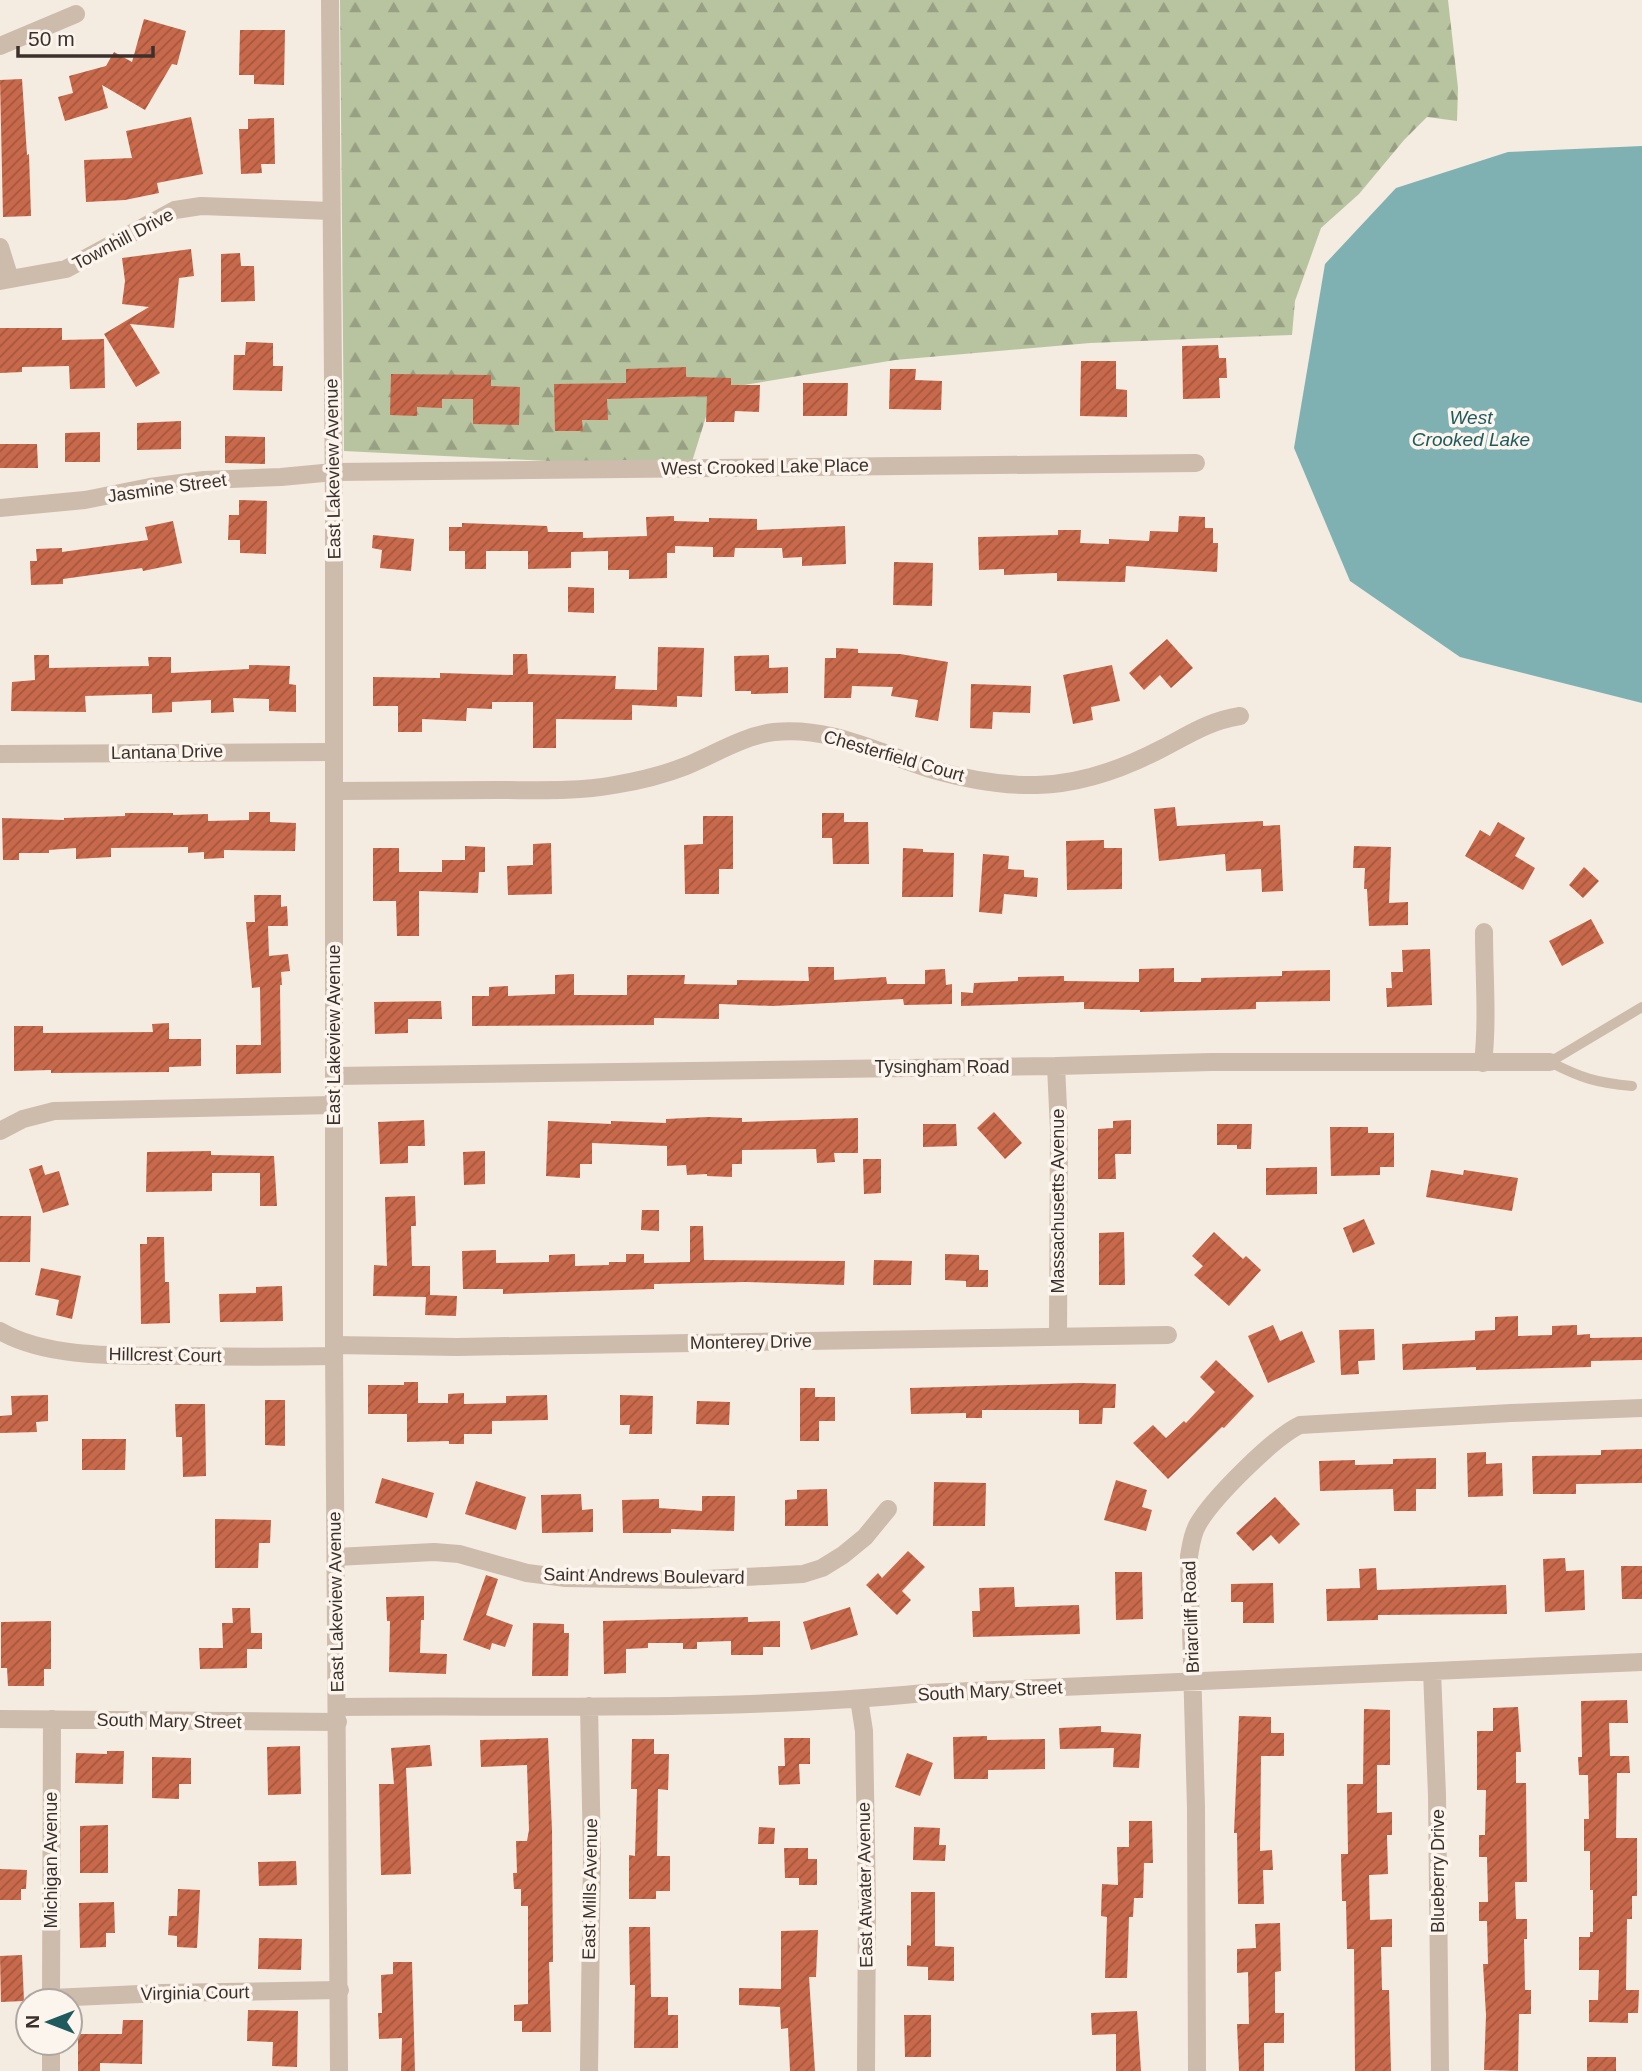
<svg xmlns="http://www.w3.org/2000/svg" width="1642" height="2071" font-family="Helvetica,sans-serif">
	<style>
		.forest { fill: url(#forest-firs) }
		.water { fill: #7fb0b2 }
		.building { fill: url(#building-hatch) }
		.lines { fill: none; stroke-linecap: round; stroke-linejoin: round }
		.service { stroke: #cdbbac; stroke-width: 10 }
		.minor { stroke: #cdbbac; stroke-width: 18 }
		.tertiary { stroke: #cdbbac; stroke-width: 18 }
		.labels { text-anchor: middle; stroke-width: 7; stroke-linejoin: round; paint-order: stroke }
		.street-label { font-size: 18px; fill: #3b302b; stroke: #fbf5ee }
		.water-label { font-size: 19px; font-style: italic; fill: #1f5a5e; stroke: #fbf5ee }
	</style>
	<defs>
		<pattern id="forest-firs" width="22" height="20" patternUnits="userSpaceOnUse" patternTransform="scale(1.75)"><rect width="22" height="20" fill="#b8c4a0"/><path d="M5 1l3.5 6h-7zM16 11l3.5 6h-7z" fill="#97a083"/></pattern>
		<pattern id="building-hatch" width="6" height="6" patternUnits="userSpaceOnUse" patternTransform="scale(1.75)"><rect width="6" height="6" fill="#c8694b"/><path d="M-1 1l2-2M0 6l6-6M5 7l2-2" fill="none" stroke="#a4573f"/></pattern>
	</defs>
	<rect width="100%" height="100%" fill="#f4ebe1"/>
	<path class="forest" d="M340,0h1108l10,88 -1,33 -30,-4 -23,23 -45,54 -38,34 -26,73 -3,34 -202,8 -195,17 -163,27 -23,20 -19,61 -346,-17z"/>
	<path class="water" d="M1642,146v557l-182,-46 -110,-76 -56,-133 31,-184 71,-76 112,-36z"/>
	<path class="building" d="M144,19l42,12 -9,34 -5,-1 -27,46 -43,-25 6,23 -43,13 -7,-24 15,-4 -4,-17 37,-10 8,-14 18,10z
		M240,30h45l-1,55 -30,-1v-9h-15z
		M22,79l5,76 2,-1 2,62 -28,1 -3,-137z
		M191,117l12,57 -46,9 2,10 -34,7 -39,2 -2,-42 48,-2 -6,-27z
		M274,118l1,46h-14l1,9 -21,1 -2,-45h9v-10z
		M191,249l3,27 -15,2 -5,50 -44,-4 30,49 -24,14 -32,-53 45,-27 -27,-3 3,-23 -3,-23z
		M240,253l1,13h13l1,35 -34,1v-48z
		M0,328h62v12l42,-1 1,49 -35,1 -1,-23 -47,1v5l-22,1z
		M246,342l27,1v23h10l-1,25 -49,-1 1,-35h11z
		M1218,345l1,13h7l1,20h-8l1,20 -37,1 -1,-53z
		M1081,361h35v28l11,1v27l-47,-1z
		M686,367v10l45,1v7h29l-1,27 -24,-1 -1,11h-28l1,-26 -100,3 1,21h-26l1,11h-28l-1,-47 72,-1v-14z
		M890,369h26l-1,11 27,1 -1,29 -52,-1z
		M391,374l100,1v11l29,1 -1,38 -46,-1v-25h-31v9l-25,-1v9l-27,-1z
		M803,383h45l-1,33h-44z
		M181,421v28l-44,1v-27z
		M100,432v30h-35v-29z
		M225,436l40,1v27l-40,-1z
		M0,444h37l1,24h-38z
		M239,500l28,1 -1,53 -26,-1v-13h-12l1,-25h10z
		M674,516v5l35,1v-4l48,1v11l88,-4 1,38 -44,2v-9l-19,1 -1,-10h-47l-1,9h-21v-10l-38,-1v7h-8v25l-38,1v-9h-21v-19l-37,1v16l-43,1v-18h-42v18h-21v-18h-16v-24h13v-4l85,3 1,6h35v6l64,-2 -1,-19z
		M1179,516l26,1v11h8v15h5l-1,29 -91,-6 -1,16 -68,-1v-8l-53,2v-6l-25,1 -1,-33 80,-2v-5h23l-1,13 29,1v-5l40,2 1,-10 28,1z
		M173,521l9,42 -39,8 -1,-3 -79,11v5l-32,1 -1,-24h7l-1,-12 26,-1v4l86,-12 -3,-13z
		M373,535l41,4 -3,32 -31,-3 2,-18 -10,-2z
		M894,562l39,1 -1,43 -39,-1z
		M568,587l26,1v25l-26,-1z
		M1167,639l26,29 -22,20 -11,-13 -16,15 -15,-17z
		M658,647l46,1 -2,49 -25,-1v11l-45,-2v15l-76,-1v29h-23v-46h-41v7l-25,-1 -1,13 -44,-2v13h-24v-26h-25v-29l67,1v-5l73,2v-21h14l1,20 88,2 -1,13 42,1z
		M836,648l22,1v4l42,1 48,8 -10,59 -23,-4 3,-17 -27,-4 2,-9 -41,-1 -1,12h-27l1,-40h11z
		M34,655h15v13l100,-2 -1,-9h23v16l78,-4v-4l41,1 -1,18 7,1v27l-27,-1v-12l-36,-1 1,14 -23,1v-13l-39,2v10l-20,1v-19l-67,2 1,16 -75,-1 1,-29 23,-2z
		M769,655v13l19,-1v26l-37,1v-3h-16l-1,-35z
		M1112,665l8,36 -29,6 2,13 -20,4 -10,-49z
		M971,684l60,2 -1,27 -37,-1 -1,17 -22,-1z
		M1175,807l2,19 86,-5v5l17,-1 3,66 -21,1 -1,-23 -35,2 -1,-17 -66,7 -5,-52z
		M249,812h21v10l26,1 -1,28 -71,-1v8l-20,1v-7l-16,1v-6l-77,1v9l-35,2v-11l-27,2v3h-30v7h-16l-1,-42 62,2v-2l61,-2v-3h48v2l35,-1v7l41,-1z
		M822,813h22v9h24l1,42h-36l-1,-26h-10z
		M703,816h30v53h-14v25h-34l-1,-49 19,-1z
		M1498,822l27,16 -10,18 20,12 -12,22 -58,-34 15,-26 10,6z
		M1104,840v8h18v41l-55,1 -1,-49z
		M551,843l1,51 -44,1 -1,-29 26,-1v-21z
		M465,846l20,1v25h-6l-1,21 -59,-2v45h-22l-1,-35h-23v-53h26v24h43v-12h23z
		M1354,846l37,1 -2,56 19,-1v23l-39,1 -2,-37h-3l1,-21h-12z
		M903,848l20,1v3l31,1 -1,44h-51z
		M983,854l26,2 -1,13 16,1v7l14,1 -1,19 -33,-3 -2,20 -23,-2z
		M1584,867l15,14 -16,17 -14,-13z
		M254,895h27v12l6,-1 1,20h-20l1,30 19,-2 2,17 -9,1 1,13h-2l1,88 -45,1v-29h25l-1,-58 -8,1 -6,-66h9z
		M1591,919l13,24 -42,23 -13,-25z
		M1430,949l2,56 -45,2 -1,-19h6l-1,-16h12l-1,-22z
		M808,967h26v13l52,-3 1,7h38v-14l20,-1 1,16 6,-1v20l-48,1 -1,-6 -130,7 -54,-2v15l-65,-1v7l-182,1v-30h17v-9l19,-1v10l47,-2v-19l19,-1v21h53v-20h58l-1,9 53,1v-5l72,1z
		M1174,968v14h27v-4l81,-2v-5l48,-1v31l-74,1v7l-116,3v-2l-56,-1v-7l-123,4v-14l12,1 1,-10 44,-2v-4l46,-1v5l75,1v-13z
		M441,1001l1,18h-34v14l-33,1 -1,-32z
		M169,1023v16h32v27l-32,1v5l-118,1v-3l-37,1v-45h29v7l110,-1 -1,-8z
		M994,1112l28,31 -17,16 -28,-31z
		M708,1117l34,1v4l116,-4v35h-24l1,9 -18,1 -1,-14 -74,1v14h-10v13l-25,-1v-2l-20,1 -1,-10 -19,1v-20l-75,-3v21h-12v14l-34,-2 2,-55 63,3v-3l55,2v-4z
		M424,1120l1,26h-17v17l-28,1 -2,-42z
		M1131,1120v34h-16l1,25h-18v-50l15,-1v-7z
		M923,1124h33l1,22 -34,1z
		M1217,1124h35l-1,25h-14v-4h-20z
		M1330,1127h38v6h26v34h-14v8l-49,1z
		M211,1151v4l63,1 3,50h-17v-33h-48v18l-66,1 1,-40z
		M485,1151v33l-21,1 -1,-33z
		M863,1159h18v34l-17,1z
		M42,1165l3,10 14,-4 10,34 -26,8 -14,-44z
		M1317,1167v27l-51,1v-27z
		M1431,1170l32,5 1,-5 54,8 -6,33 -86,-14z
		M415,1196l1,30h-5l1,40h18v29l27,1 -1,20 -31,-1 1,-18 -53,-1 1,-31 13,1 -2,-69z
		M642,1210h17v21l-18,-1z
		M0,1216h31l-1,46h-30z
		M1364,1219l11,25 -22,9 -10,-25z
		M690,1226h13l1,34 141,1 -1,24 -99,-3 -91,2v5l-151,5v-5h-40l-1,-38 34,-1v13l53,-1v-7l26,-1v12l34,-1v-3h17v-8h18v9l46,-1z
		M1124,1232l1,53h-26v-52z
		M1214,1232l29,27 3,-3 15,14 -32,36 -35,-31 9,-9 -11,-10z
		M147,1237h17l1,45h4l1,41 -29,1 -1,-80h7z
		M945,1254l34,1v15h9v17h-22v-6l-21,-1z
		M874,1260l38,1 -1,24h-38z
		M41,1268l40,8 -9,43 -16,-4 3,-15 -24,-5z
		M282,1286l1,35 -63,1 -1,-28 37,-1v-6z
		M1518,1316v20l34,-1v-9l25,-1v10l13,-1v4l52,-1v23l-51,1v6l-115,3v-3l-73,3 -1,-26 73,-4v-9l20,-1v-13z
		M1273,1325l7,16 22,-10 13,31 -47,21 -20,-47z
		M1374,1329l1,31 -17,1 1,13 -18,1 -2,-45z
		M1216,1360l38,36 -30,32 -2,-1 -54,52 -35,-36 20,-18 13,13 18,-17 2,2 29,-31 -15,-15z
		M404,1382h14v21h30v-9l16,-1v11l42,-1v-7l41,-1 1,25 -56,1v13h-28v10h-15v-3l-42,1v-28h-39v-29h36z
		M1080,1383l36,1 -1,24h-12l-1,16h-23v-14h-97v8h-16v-5l-55,1 -1,-26z
		M800,1388h15v9h20v24h-16v20h-19z
		M48,1395v26l-12,1 1,10 -37,1v-17l12,-1 -1,-19z
		M620,1395l33,1 -1,38h-23l1,-9h-10z
		M265,1400h20v46l-20,-1z
		M697,1401l33,1 -1,23 -33,-1z
		M175,1404h30l1,72 -23,1 -1,-40h-6z
		M82,1439h44l-1,31h-43z
		M1642,1449v34l-66,1v10h-43l-1,-38 69,-1v-5z
		M1486,1452v12l16,-1 1,33 -35,1 -1,-44z
		M1436,1458v31h-20v22h-22l-1,-22 -73,2 -1,-30 36,-1v5l38,-1v-5z
		M382,1478l52,15 -7,25 -52,-15z
		M1116,1480l31,10 -5,17 10,3 -6,21 -42,-11z
		M476,1481l50,16 -10,33 -51,-16z
		M934,1482l52,1 -1,43h-52z
		M827,1489l1,37h-43v-26l12,-1v-9z
		M581,1494l1,16 11,-1v23l-51,1 -1,-38z
		M702,1496h33l-1,35 -63,-2v4h-48l-1,-33 37,-1v9l43,3z
		M1275,1497l25,27 -21,20 -8,-9 -18,16 -17,-18z
		M215,1519l56,1 -1,23h-11l-1,25h-43z
		M908,1551l17,16 -23,24 9,9 -14,15 -31,-30 12,-12 4,5z
		M1565,1558l1,13 18,-1 1,40 -40,2 -2,-53z
		M1621,1566h21v33h-20z
		M1376,1568l1,22 129,-5 1,29 -129,1v5l-51,1 -1,-32 34,-1 -1,-19z
		M1115,1572h27l1,47 -27,1z
		M486,1575l12,4 -12,36 27,10 -8,22 -13,-4 -2,7 -27,-10z
		M1273,1583l1,40h-31v-21h-12v-18z
		M1014,1587l1,20 64,-2 1,29 -107,3 -1,-26h8l-1,-23z
		M424,1596v24h-3l-1,33 27,1 -1,20 -57,-2 1,-51h-3l-1,-24z
		M850,1607l8,28 -47,15 -8,-28z
		M232,1608h18l1,25h11v16h-15v19l-47,1 -1,-21h24l-1,-25h11z
		M748,1617v5l32,-1v26h-17v8h-32v-14l-34,1v7h-14v-6h-35v5l-22,1v24l-22,1 -1,-53z
		M51,1621v48h-7v17h-36l-1,-18h-6v-46z
		M533,1623l31,1v9h5l-1,43h-36z
		M1627,1700l1,23h-19l1,33h19l1,17h-13l-1,65h21v58h-5v23h-5l-1,71h13l-1,23h-10v10l-39,-1v-22h9l1,-30h-20v-33h11v-5h3v-42h-3v-39h-6v-32h5l-1,-44h-9l-1,-18h4l-1,-56z
		M1518,1707l3,45h-5v31h10l1,99h-12l1,37h11v20h-3l1,51h6v24h-12l-1,57 -34,-1 2,-55 -3,-51h5l-1,-43h-8v-19h9l-1,-45h-8v-22h6l1,-45h-9v-59h16v-23z
		M1364,1709l26,1v55h-13v48l15,-1v23h-5l1,39 -19,1 1,45 22,-1v28h-11l1,43h7l2,81h-36l-1,-122h-7l-1,-48h-4l-1,-47h7l-1,-70h16z
		M1239,1716l32,1v16h13v23h-23l-1,95 12,-1 1,20h-10l1,34h-26l-1,-71h-3z
		M1101,1726v6l40,2 -2,34 -26,-1 1,-19 -54,1 -1,-21z
		M987,1736v4l58,-1v30l-57,1v9h-34l-1,-42z
		M548,1738l4,92 1,132h-4l2,70h-29v-11h-8v-16l14,-1v-98h-7v-17h-7l-1,-16h4l-1,-32h11l2,-11 -2,-65 -46,2 -1,-27z
		M784,1738h26v26h-11l1,20 -21,1 -1,-19h7z
		M632,1739h22v15h15l-1,36 -10,-1 -1,67h13v35h-14v8h-27v-44l6,1 2,-67h-6z
		M430,1745l2,21 -26,2 5,106 -30,1 -2,-91h15l-3,-36z
		M300,1746l1,48 -33,1 -1,-48z
		M107,1751h17l-1,33 -48,-1 1,-30 31,1z
		M907,1753l26,10 -13,33 -25,-9z
		M152,1757l39,1v26h-12v15l-27,-1z
		M1129,1821h23l1,42h-9l-1,35h-9l-1,19h-4l-2,61h-22l2,-61 -6,-1 1,-32 16,1 -1,-38h12z
		M108,1825v48h-28v-47z
		M759,1827l16,1 -1,16h-16z
		M914,1827l26,1 -1,17h7l-1,16 -32,-1z
		M784,1848h24v11h9v26h-18v-7h-14z
		M296,1861l1,24 -38,1 -1,-24z
		M0,1869l27,1 -1,19h-5v11h-21z
		M178,1889l22,1 -3,58 -20,-1v-11l-9,-1 1,-19h8z
		M911,1892h24v54l19,1v34l-26,-1v-13l-21,-1v-21l4,1z
		M114,1902l1,31h-9v14l-26,1 -1,-45z
		M1280,1923l1,48 -6,1v41h9v30h-20v28h-25l-2,-47h12l-1,-52 -11,1v-24l19,-1 -1,-24z
		M629,1927h21l1,70h17v18h10v33h-44l1,-63h-5z
		M818,1930l-2,47h-7l6,94h-25l-2,-43 -7,1 -1,-22 -41,-2v-17l42,1v-58z
		M259,1938l43,1 -1,31 -43,-1z
		M22,1955l2,46 -23,1 -1,-46z
		M393,1962h19l3,109h-14l1,-33 -23,1 -1,-26h4l-1,-38 12,-1z
		M248,2010l50,1 -1,56 -25,-1 1,-24 -26,-1z
		M1137,2011l4,60h-25v-37l-24,1 -1,-22z
		M904,2015h27v42h-26z
		M123,2020h20l-1,44 -42,-1v8h-22v-37h44z
		M1587,2057h29v14h-29z"/>
	<g class="lines">
		<path class="service" d="M1550,1062l92,-55
			M1550,1062c31,16 47,21 82,24"/>
		<path class="minor" d="M0,46l76,-32
			M0,247l10,32
			M0,281l66,-12 109,-59 26,-4 130,5
			M0,508l85,-8 65,-13 54,-7 77,-3 53,-5 862,-9
			M0,754l334,-2
			M334,791c55,0 109,-1 164,-1 38,0 78,2 116,-5 24,-4 49,-10 72,-19 29,-12 57,-30 88,-34 54,-6 103,20 153,36 34,10 74,18 110,17 43,-1 88,-17 126,-37 27,-14 46,-27 77,-32
			M1483,1063c5,-43 1,-87 1,-131
			M1056,1066l3,63 -1,207
			M334,1076l722,-10 156,-4h338
			M0,1131l23,-12 31,-8 279,-6
			M0,1331c50,29 127,24 184,25 50,1 100,1 150,0
			M334,1345l123,2 711,-12
			M336,1557l98,-5 25,2 68,19 39,5 122,2 115,-6 19,-6 21,-13 22,-18 23,-28
			M1432,1671l5,124 3,276
			M859,1699l5,32 3,173 -1,167
			M337,1707c196,-2 393,5 588,-14l717,-31
			M0,1719l338,3
			M51,1998l112,-5 177,-3
			M51,2001l1,-282
			M51,2071v-28
			M589,2071l3,-217 -3,-148
			M1197,2071l-1,-263 -7,-252c2,-11 3,-22 9,-32 15,-26 75,-86 102,-99l211,-12 131,-5"/>
		<path class="tertiary" d="M330,0l4,506v839l5,726"/>
	</g>
	<g class="labels">
		<g class="street-label">
			<text transform="translate(123 239) rotate(-28)" y="6">Townhill Drive</text>
			<text transform="translate(765 467) rotate(-1)" y="6">West Crooked Lake Place</text>
			<text transform="translate(333 469) rotate(-91)" y="6">East Lakeview Avenue</text>
			<text transform="translate(167 488) rotate(-8)" y="6">Jasmine Street</text>
			<text transform="translate(167 752) rotate(-1)" y="6">Lantana Drive</text>
			<text transform="translate(894 756) rotate(16)" y="6">Chesterfield Court</text>
			<text transform="translate(334 1035) rotate(-90)" y="6">East Lakeview Avenue</text>
			<text x="942" y="1073">Tysingham Road</text>
			<text transform="translate(1058 1201) rotate(-90)" y="6">Massachusetts Avenue</text>
			<text transform="translate(751 1342) rotate(-1)" y="6">Monterey Drive</text>
			<text transform="translate(165 1355) rotate(1)" y="6">Hillcrest Court</text>
			<text transform="translate(644 1576) rotate(1)" y="6">Saint Andrews Boulevard</text>
			<text transform="translate(336 1602) rotate(-91)" y="6">East Lakeview Avenue</text>
			<text transform="translate(1191 1617) rotate(-92)" y="6">Briarcliff Road</text>
			<text transform="translate(990 1691) rotate(-3)" y="6">South Mary Street</text>
			<text transform="translate(169 1721) rotate(1)" y="6">South Mary Street</text>
			<text transform="translate(51 1860) rotate(-90)" y="6">Michigan Avenue</text>
			<text transform="translate(1438 1871) rotate(-90)" y="6">Blueberry Drive</text>
			<text transform="translate(865 1885) rotate(-91)" y="6">East Atwater Avenue</text>
			<text transform="translate(590 1889) rotate(-89)" y="6">East Mills Avenue</text>
			<text transform="translate(195 1993) rotate(-1)" y="6">Virginia Court</text>
		</g>
		<g class="water-label">
			<text x="1471" y="424">West<tspan x="1471" dy="22">Crooked Lake</tspan></text>
		</g>
	</g>
	<g transform="translate(49 2022) rotate(270)"><circle r="33" fill="#fbf5ee" stroke="#aea6a0" stroke-width="2"/>
	<path d="M0-5L12 26L0 18L-12 26Z" fill="#1f5a5e"/>
	<text y="-10" font-size="19" font-weight="bold" text-anchor="middle" fill="#3b302b">N</text>
	</g>
	<path d="M18 46v10h135v-10" fill="none" stroke="#3b302b" stroke-width="3.5"/>
	<text x="28" y="46" font-size="21" fill="#3b302b" stroke="#fbf5ee" stroke-width="5" paint-order="stroke">50 m</text>
</svg>
